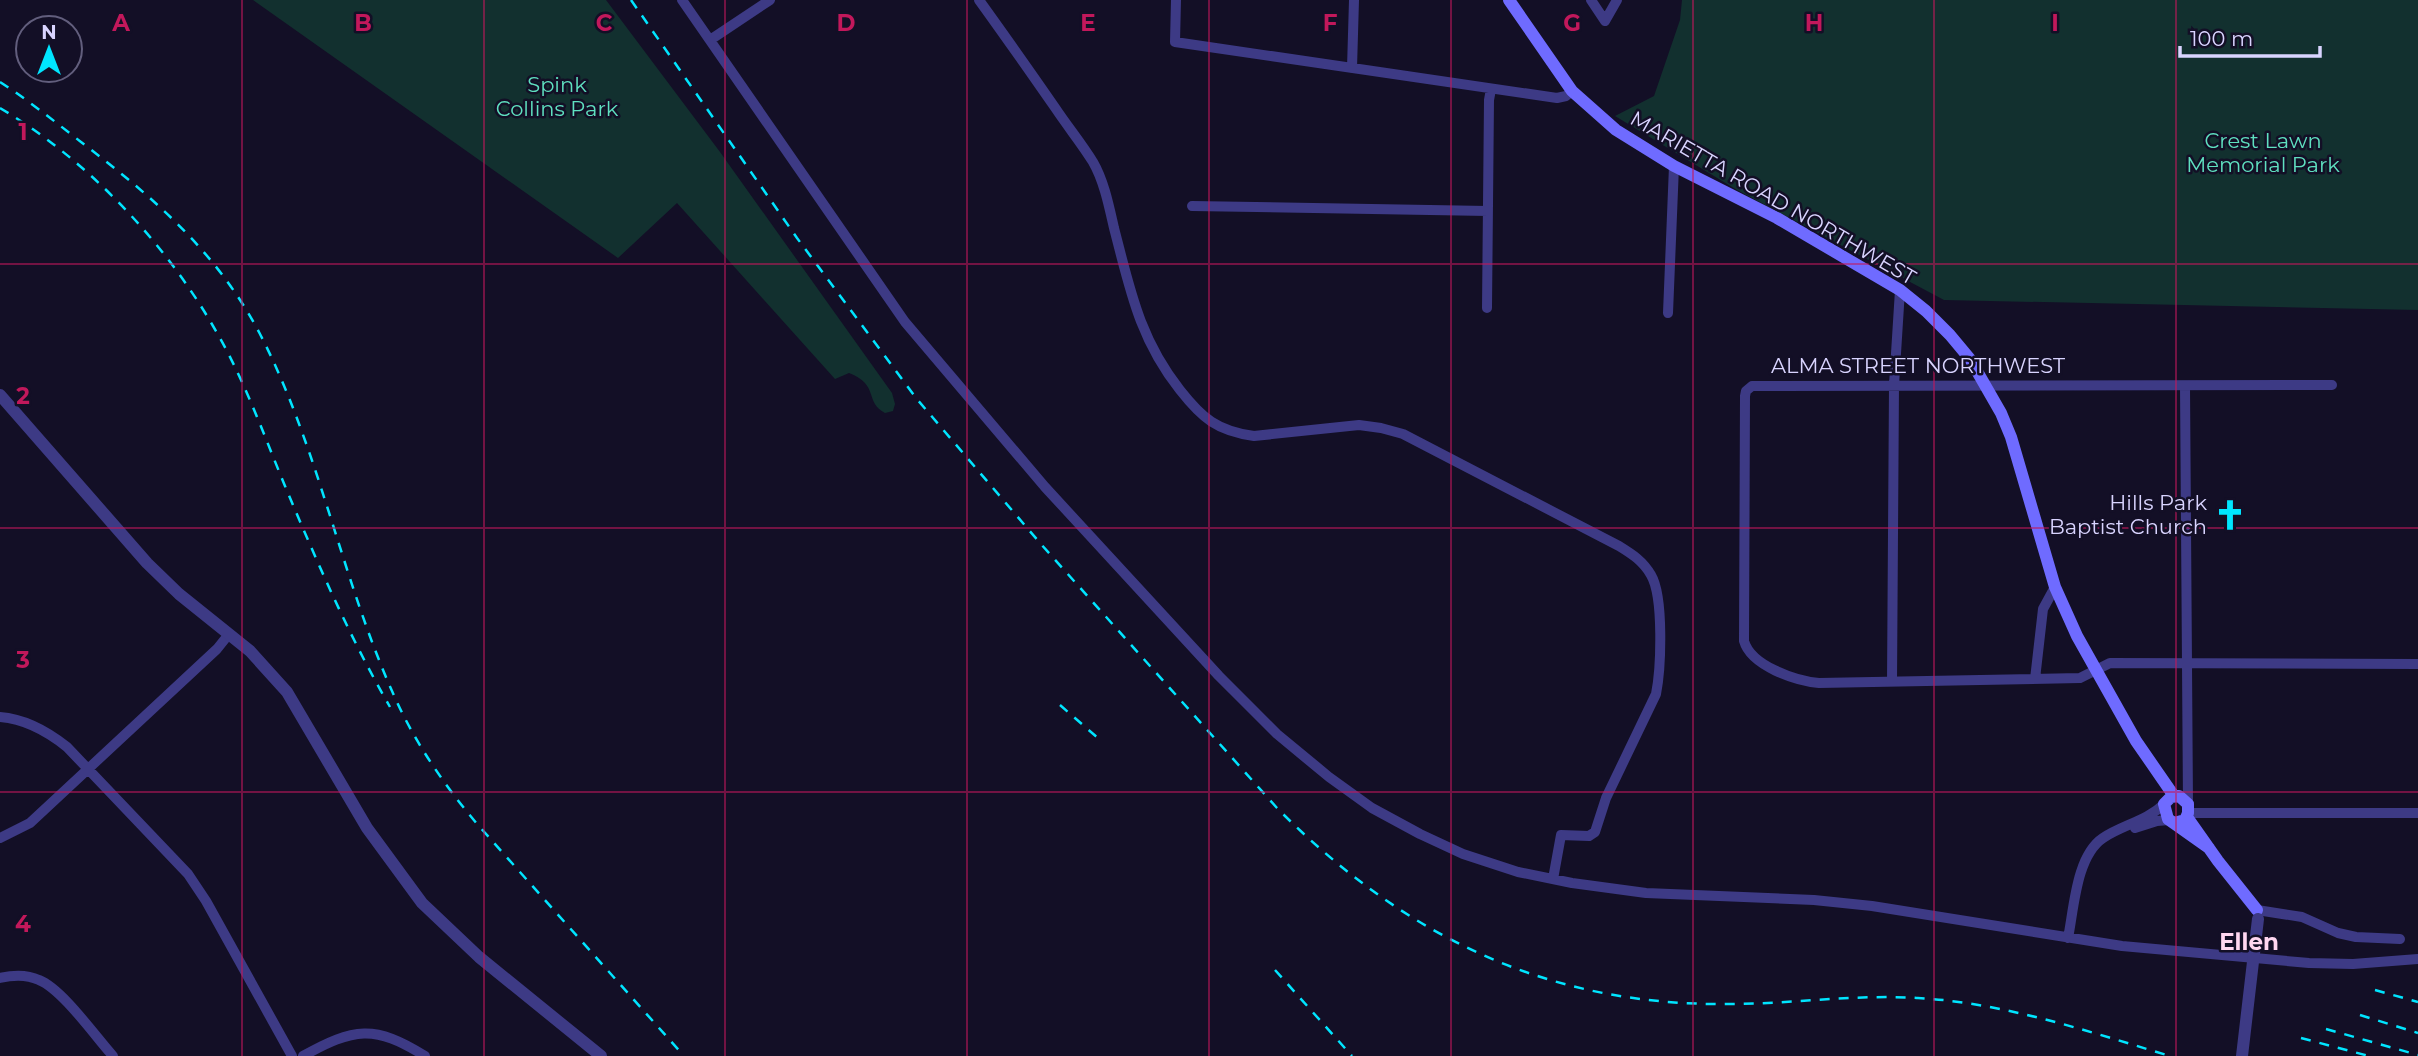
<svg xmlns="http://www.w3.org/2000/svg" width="2418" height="1056" font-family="Montserrat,sans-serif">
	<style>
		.green { fill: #12302f }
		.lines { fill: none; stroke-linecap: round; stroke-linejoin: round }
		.minor { stroke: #3d3a85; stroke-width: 10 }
		.tertiary { stroke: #3d3a85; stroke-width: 12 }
		.secondary { stroke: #6f6bff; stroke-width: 12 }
		.rail { stroke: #00e5ff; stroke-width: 2.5; stroke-dasharray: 10 9; stroke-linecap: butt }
		.tertiary-bridge { stroke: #3d3a85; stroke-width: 12 }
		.grid { fill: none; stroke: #c2185b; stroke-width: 2; stroke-opacity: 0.55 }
		.labels { text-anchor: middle; stroke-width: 5; stroke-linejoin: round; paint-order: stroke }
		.park-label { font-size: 21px; fill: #5fe0c0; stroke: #130f26 }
		.street-label { font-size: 21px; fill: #d9d4ff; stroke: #130f26 }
		.poi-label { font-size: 21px; fill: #d9d4ff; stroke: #130f26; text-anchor: end }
		.neighbourhood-label { font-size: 23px; font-weight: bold; fill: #ffd6f0; stroke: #130f26 }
		.grid-label { font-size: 23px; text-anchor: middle; font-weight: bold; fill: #c2185b; stroke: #130f26; stroke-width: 5; stroke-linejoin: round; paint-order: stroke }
	</style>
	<rect width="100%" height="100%" fill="#130f26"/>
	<path class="green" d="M253,0h353l114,152 172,241 3,11 -2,7 -8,2c-21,-11 -5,-28 -36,-40l-14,6 -158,-176 -59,55z
		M1682,0h736v310l-474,-10 -207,-110 -122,-74 39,-20 26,-76z"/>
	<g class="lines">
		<path class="minor" d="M682,0l223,322 140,165 174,189 58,58 52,43 43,31 48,26 43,20 55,18 54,11 74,10 168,7 58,6 250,40 187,17 44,1 65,-5
			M979,0c26,36 52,73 77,109 12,18 26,35 37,53 11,19 16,44 21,66 16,61 25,110 66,162 22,28 37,41 74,46l105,-11 22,3 22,6 216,112c13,8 24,15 32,29 13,22 10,94 5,119l-50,104 -11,34 -6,4 -28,-1 -8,44
			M1176,0l-1,42 382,56 9,-2 6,-5
			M1591,0l14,21 12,-21
			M710,40l60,-40
			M1352,68l2,-68
			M1192,206l296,5
			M1487,308l2,-208 2,-11
			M1668,313l6,-147
			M2332,385l-580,1 -6,5 -1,5 -1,245c7,25 52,40 75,42l261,-5 30,-15 308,1
			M2185,386l3,418
			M2035,679l8,-70 12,-22
			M1892,682l2,-297 6,-95
			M0,717c26,2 47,14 67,30l121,127 18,27 86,155
			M2188,813h230
			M2135,828l22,-7 12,-1
			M0,838l30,-15 187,-174 12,-15
			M2257,910l45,7 36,16 18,4 44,2
			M2068,938c6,-29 8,-82 35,-100 19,-13 44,-17 61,-34
			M0,978c13,-3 26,-4 39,2 23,9 56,56 74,76
			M303,1056c51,-28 71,-32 122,0"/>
		<path class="tertiary" d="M0,395l147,168 32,31 71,57 37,41 80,136 55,75 57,54 122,99"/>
		<path class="secondary" d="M1509,0l63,91 44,39 58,36 103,52 123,72 26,21 24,24 20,24 31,54 10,24 44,150 22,49 59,105 38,55
			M2187,817l31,44 39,49
			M2174,823l11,-3 3,-7v-9l-9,-8 -8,1 -7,7 4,15 41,29"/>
		<path class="rail" d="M631,0l166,238 119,160 124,145 237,265c126,127 269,198 451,196 63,0 127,-10 190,-6 87,5 169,33 252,58
			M0,82c28,18 54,39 81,60 72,55 136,110 179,192 58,112 81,242 132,357 21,49 52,94 86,134l206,231
			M0,108c86,51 163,132 213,218 30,50 50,107 72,160 32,76 64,150 105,221
			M1060,705l39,34
			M1275,970l77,86
			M2375,990l43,12
			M2360,1015l58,18
			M2326,1029l92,26
			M2301,1038l68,18"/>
		<path class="tertiary-bridge" d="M2242,1056l16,-137"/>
	</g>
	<path class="grid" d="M242,0v1056M484,0v1056M725,0v1056M967,0v1056M1209,0v1056M1451,0v1056M1693,0v1056M1934,0v1056M2176,0v1056M0,264h2418M0,528h2418M0,792h2418"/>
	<defs>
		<symbol id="church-bare" viewBox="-9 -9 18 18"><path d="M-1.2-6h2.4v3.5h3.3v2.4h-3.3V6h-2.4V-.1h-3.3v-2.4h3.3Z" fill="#00e5ff" stroke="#130f26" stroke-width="2.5" paint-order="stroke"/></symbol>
	</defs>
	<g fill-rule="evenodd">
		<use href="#church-bare" x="2208" y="493" width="44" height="44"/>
	</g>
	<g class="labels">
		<g class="park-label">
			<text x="557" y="92">Spink<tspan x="557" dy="24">Collins Park</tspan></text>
			<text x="2263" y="148">Crest Lawn<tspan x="2263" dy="24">Memorial Park</tspan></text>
		</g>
		<g class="street-label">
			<text transform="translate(1773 198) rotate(30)" y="7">MARIETTA ROAD NORTHWEST</text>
			<text x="1918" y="373">ALMA STREET NORTHWEST</text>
		</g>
		<g class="poi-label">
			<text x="2207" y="510">Hills Park<tspan x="2207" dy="24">Baptist Church</tspan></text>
		</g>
		<g class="neighbourhood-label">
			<text x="2249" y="950">Ellen</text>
		</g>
	</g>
	<g class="grid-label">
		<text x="121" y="31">A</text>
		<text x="363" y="31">B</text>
		<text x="604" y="31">C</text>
		<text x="846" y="31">D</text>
		<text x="1088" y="31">E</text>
		<text x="1330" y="31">F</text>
		<text x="1572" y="31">G</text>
		<text x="1814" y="31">H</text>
		<text x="2055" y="31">I</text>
		<text x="23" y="140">1</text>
		<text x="23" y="404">2</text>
		<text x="23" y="668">3</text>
		<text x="23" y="932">4</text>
	</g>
	<g transform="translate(49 49)"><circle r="33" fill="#130f26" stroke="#625e7d" stroke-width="2"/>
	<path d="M0-5L12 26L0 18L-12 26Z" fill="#00e5ff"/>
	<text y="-10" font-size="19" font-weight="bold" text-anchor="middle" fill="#d9d4ff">N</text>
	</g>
	<path d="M2180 46v10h140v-10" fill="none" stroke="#d9d4ff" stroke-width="3.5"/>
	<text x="2190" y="46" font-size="21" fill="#d9d4ff" stroke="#130f26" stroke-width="5" paint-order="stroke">100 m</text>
</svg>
